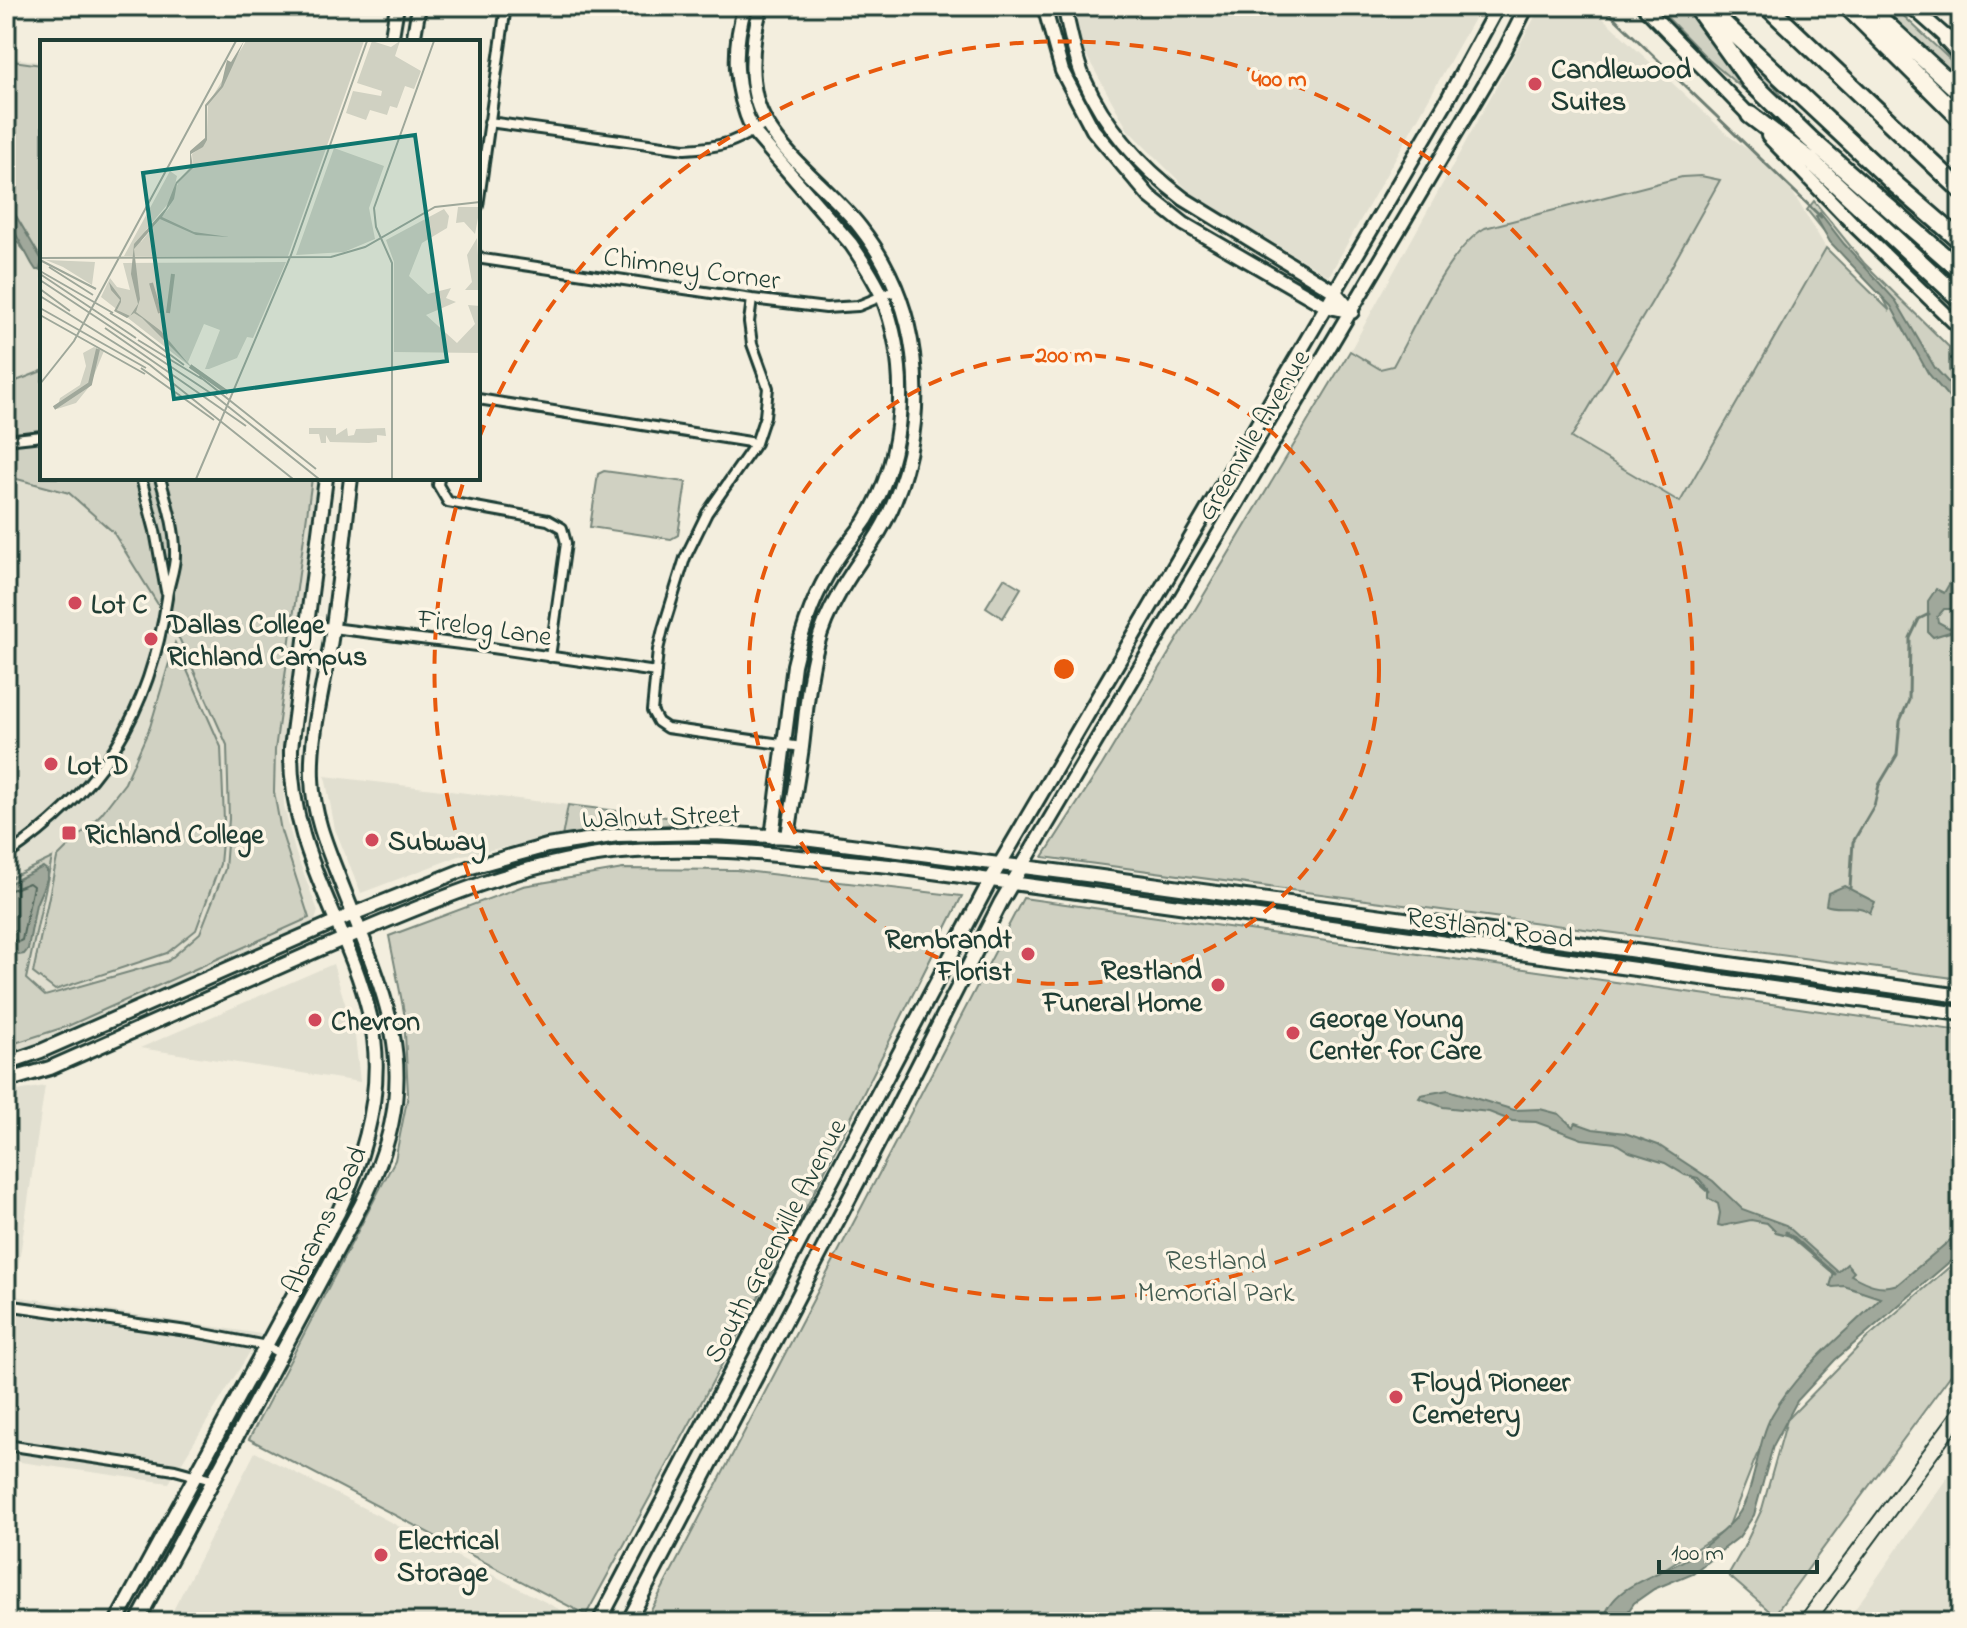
<svg xmlns="http://www.w3.org/2000/svg" width="1967" height="1628" font-family="'Indie Flower',sans-serif">
	<style>
		.built { fill: #e1dfd0 }
		.green { fill: #d0d1c2; stroke: #78877b; stroke-width: 2 }
		.water { fill: #a0a89b; stroke: #6c7d72; stroke-width: 2 }
		.lines { fill: none; stroke-linecap: round; stroke-linejoin: round }
		.shore { stroke: #53685d; stroke-width: 2 }
		.stream { stroke: #6c7d72; stroke-width: 3 }
		.street-casing { stroke: #1f3d34; stroke-width: 14 }
		.secondary-casing { stroke: #1f3d34; stroke-width: 18 }
		.highway-casing { stroke: #1f3d34; stroke-width: 22 }
		.street { stroke: #fcf5e5; stroke-width: 8 }
		.secondary { stroke: #fcf5e5; stroke-width: 12 }
		.highway { stroke: #fcf5e5; stroke-width: 16 }
		.tram { stroke: #1f3d34; stroke-width: 2 }
		.ring { fill: none; stroke: #e8590c; stroke-width: 4; stroke-dasharray: 14 10 }
		.poi-dot { fill: #d1495b; stroke: #fcf5e5; stroke-width: 3 }
		.labels { text-anchor: middle; stroke-width: 7; stroke-linejoin: round; paint-order: stroke }
		.poi-label { font-size: 28px; font-weight: bold; fill: #1f3d34; stroke: #fcf5e5; text-anchor: start }
		.street-label { font-size: 28px; fill: #1f3d34; stroke: #fcf5e5 }
		.park-label { font-size: 28px; fill: #425b50; stroke: #fcf5e5 }
		.inset-river { fill: none; stroke: #a0a89b; stroke-width: 4 }
		.inset-road { fill: none; stroke: #9ea79a; stroke-width: 2 }
		.view { fill: #0f766e; fill-opacity: 0.15; stroke: #0f766e; stroke-width: 4 }
		.inset-edge { fill: none; stroke: #1f3d34; stroke-width: 4 }
		.centre { fill: #e8590c; stroke: #fcf5e5; stroke-width: 4 }
		.ring-label { font-size: 24px; text-anchor: middle; font-weight: bold; fill: #e8590c; stroke: #fcf5e5; stroke-width: 7; stroke-linejoin: round; paint-order: stroke }
	</style>
	<rect width="100%" height="100%" fill="#f3eede"/>
	<filter id="ink" filterUnits="userSpaceOnUse"><feTurbulence type="fractalNoise" baseFrequency=".0125" numOctaves="2"/><feDisplacementMap in="SourceGraphic" scale="16" xChannelSelector="R" yChannelSelector="G"/><feConvolveMatrix kernelMatrix="1 2 1 2 8 2 1 2 1" color-interpolation-filters="sRGB"/></filter>
	<g filter="url(#ink)">
		<path class="built" d="M1072,6h409l-152,270 -136,-81 -65,-65 -43,-77z
			M1541,6h49l139,130 35,25 26,27 36,60 -146,254 -109,-64 82,-138 67,-120 -19,-4 -19,1 -197,51 -11,6 -17,17 -64,115 -13,3 -30,-18z
			M6,57l36,5v416h275l-34,266 1,62 11,45 23,60 -3,10 -25,15 -242,104 -42,12z
			M325,776l243,29 -6,32 -100,18 -101,38 -26,-64z
			M333,964l22,72 5,46 -220,-34z
			M45,1086l-31,210 247,38 -92,149 -163,-23v-367z
			M255,1452l327,169 -415,1z
			M1961,1458v164h-115z"/>
		<path class="green" d="M1656,6h56l77,99 88,97 -8,3 -73,-71 -87,-74z
			M1838,6h55l68,64v38l-22,-16z
			M6,60l36,5v200l-13,-9 -23,-27z
			M1701,176l19,4 -67,120 -82,138 109,64 146,-254 64,63 -14,-28 -28,-22 -41,-51 7,-9 50,62 85,84v24l12,13v595l-918,-122 59,-92 248,-414 30,18 13,-3c21,-38 56,-118 92,-138l197,-51z
			M42,371v107h270l-37,272 -1,42 7,39 28,87 -241,108 -62,20v-166l46,-22 -26,121 19,17 123,-35 32,-28 25,-64 4,-50 -2,-74 -47,-105 -67,-108 -44,-39 -52,-14 -11,1v-95z
			M604,471l82,11 -8,53 -7,4 -81,-12 8,-53z
			M1004,578l17,10 -18,30 -17,-11z
			M175,643l46,104 3,73 -4,44 -24,66 -29,23 -112,37 -22,-17 24,-115 44,-44 24,-31 25,-56z
			M568,805l131,16 -137,16z
			M623,869l113,1 226,26 -164,328 -212,391 -337,-176 146,-279 13,-65 -4,-83 -15,-76 134,-50z
			M1023,898l938,133v203l-177,168 -28,55 -28,71 -104,67 -20,27h-959z
			M1961,1257v104l-187,254 -46,-40 15,-26 19,-40 25,-89 81,-83z"/>
		<path class="water" d="M6,199l36,61 -2,10h-4l-4,-6 -26,-48z
			M1820,213l24,31 52,57 39,67 26,28v16l-33,-39 -37,-67 -61,-64 -14,-25z
			M1951,581l10,7 -1,25 -7,-4h-9l-7,8 1,5 11,6 12,-8v4l-8,7 -20,6 -5,-5v-31l8,-12 8,4z
			M43,867l4,3v9l-11,25 -8,45 -4,5 -5,1 -13,-13v-57z
			M1844,886l31,16 -5,11c-12,-11 -31,-2 -44,-8l2,-12z
			M1448,1090l66,20 26,-1 19,5 14,13 3,-4 17,6 32,4 33,12 55,36 29,28 44,16 52,47 9,-8 7,8 -3,3c16,9 29,15 47,9l63,-53v21l-126,108 -38,41 -24,45 -19,69 -15,22 -46,36 -39,16 -20,14 -13,19h-18c8,-39 57,-46 85,-64 15,-10 31,-23 43,-35 25,-23 24,-78 41,-108 27,-48 71,-79 108,-117l-36,-12 -11,1 -3,-1 4,-13 -40,-36 -18,-5 -9,-9 -16,-3 -29,6 -4,-1 2,-12 -2,-9 -10,-6v-9l-10,-11 -13,-3 -20,-12 -35,-11 -15,-9 -33,-4 -46,-17 -24,-1 -23,-9 -46,-5 -24,-9 2,-3z"/>
		<g class="lines">
			<path class="shore" d="M6,892l23,-9 4,3 -11,54 -4,2 -12,-5"/>
			<path class="stream" d="M1602,6l219,211
				M1850,888l3,-46 21,-36 5,-21 18,-30 3,-34 9,-21 1,-62 9,-19 10,-5
				M1691,1176l18,16
				M1786,1232l49,42"/>
			<defs>
				<path id="street" d="M489,122l196,27c39,-2 47,-6 81,-25
					M478,206l28,-200
					M478,256l5,3 269,40 74,9 32,-2 39,-16
					M752,299l-3,23 3,22 16,44 -3,28 -9,27 -49,70 -22,45 -22,71 -5,21 -6,61 6,11 9,6 135,19
					M478,399l278,44
					M6,440l36,-4
					M141,478l14,53 11,60
					M439,478l-1,7 10,17 100,18 14,8 4,15 -16,114
					M308,625l177,22 171,25
					M6,856c96,-65 144,-143 161,-258 1,-13 8,-28 8,-42 1,-26 -8,-53 -15,-78
					M6,1305l188,27 73,14 14,8
					M6,1445l169,25 37,10"/>
				<path id="secondary" d="M745,6c-13,44 -11,83 8,125l98,113c11,16 23,34 31,52 28,71 24,159 -16,224 -10,15 -23,28 -32,44 -20,30 -32,66 -40,101l-22,172
					M761,6c-10,36 -15,85 6,118 23,39 65,67 93,103 29,37 47,81 53,127 8,66 -4,135 -42,191 -21,29 -45,65 -54,101 -9,33 -11,68 -15,101 -4,30 -10,60 -14,90
					M1044,6l18,65 31,59 56,66 35,28 133,77 9,5 26,6
					M1064,6c6,24 10,50 20,73 21,48 59,89 100,120l150,92 18,21
					M1643,6l110,113
					M1911,6l43,38
					M391,42l6,-36
					M413,42l6,-36
					M1768,136l88,91 105,102
					M6,1063l35,-12 312,-137 115,-46 79,-22 71,-11 96,-2 74,4 306,39 867,120
					M6,1081l44,-13c91,-40 181,-80 272,-120 97,-41 194,-86 300,-96 88,-8 179,6 267,14l1072,148
					M116,1622l222,-409c28,-60 48,-131 32,-197 -23,-97 -81,-162 -79,-268l35,-270
					M137,1622l224,-417c65,-127 30,-195 -18,-317 -14,-36 -30,-71 -31,-110 -2,-43 11,-89 18,-132 9,-56 14,-112 21,-168
					M599,1622l391,-741 456,-779 52,-96
					M628,1622l269,-515 104,-205 504,-852 22,-44"/>
				<path id="highway" d="M1696,6l54,75 60,58 151,132
					M1767,6l194,184
					M1847,6l114,113
					M1866,6l95,87
					M1706,7l190,178 65,56
					M1947,39l14,15
					M1750,115l61,46 150,139"/>
			</defs>
			<use href="#street" class="street-casing"/>
			<use href="#secondary" class="secondary-casing"/>
			<use href="#highway" class="highway-casing"/>
			<use href="#street" class="street"/>
			<use href="#secondary" class="secondary"/>
			<use href="#highway" class="highway"/>
			<path class="tram" d="M1796,1622l165,-223
				M1816,1622l145,-197"/>
		</g>
	</g>
	<g class="ring">
		<circle cx="1064" cy="669" r="315"/>
		<path d="M479 438A629 629 0 1 1 464 480"/>
	</g>
	<g class="poi-dot">
		<circle cx="1535" cy="84" r="8"/>
		<circle cx="75" cy="603" r="8"/>
		<circle cx="151" cy="639" r="8"/>
		<circle cx="51" cy="764" r="8"/>
		<rect x="61" y="825" width="16" height="16" rx="4"/>
		<circle cx="372" cy="840" r="8"/>
		<circle cx="1028" cy="954" r="8"/>
		<circle cx="1218" cy="985" r="8"/>
		<circle cx="315" cy="1020" r="8"/>
		<circle cx="1293" cy="1033" r="8"/>
		<circle cx="1396" cy="1397" r="8"/>
		<circle cx="381" cy="1555" r="8"/>
	</g>
	<g class="labels">
		<g class="poi-label">
			<text x="1551" y="78">Candlewood<tspan x="1551" dy="32">Suites</tspan></text>
			<text x="91" y="613">Lot C</text>
			<text x="167" y="633">Dallas College<tspan x="167" dy="32">Richland Campus</tspan></text>
			<text x="67" y="774">Lot D</text>
			<text x="85" y="843">Richland College</text>
			<text x="388" y="850">Subway</text>
			<text x="1012" y="948" text-anchor="end">Rembrandt<tspan x="1012" dy="32">Florist</tspan></text>
			<text x="1202" y="979" text-anchor="end">Restland<tspan x="1202" dy="32">Funeral Home</tspan></text>
			<text x="1309" y="1027">George Young<tspan x="1309" dy="32">Center for Care</tspan></text>
			<text x="331" y="1030">Chevron</text>
			<text x="1412" y="1391">Floyd Pioneer<tspan x="1412" dy="32">Cemetery</tspan></text>
			<text x="397" y="1549">Electrical<tspan x="397" dy="32">Storage</tspan></text>
		</g>
		<g class="street-label">
			<text transform="translate(692 267) rotate(8)" y="10">Chimney Corner</text>
			<text transform="translate(1252 434) rotate(-59)" y="10">Greenville Avenue</text>
			<text transform="translate(485 626) rotate(8)" y="10">Firelog Lane</text>
			<text transform="translate(661 815) rotate(-2)" y="10">Walnut Street</text>
			<text transform="translate(1490 926) rotate(8)" y="10">Restland Road</text>
			<text transform="translate(323 1219) rotate(-64)" y="10">Abrams Road</text>
			<text transform="translate(774 1240) rotate(-62)" y="10">South Greenville Avenue</text>
		</g>
		<g class="park-label">
			<text x="1216" y="1269">Restland<tspan x="1216" dy="32">Memorial Park</tspan></text>
		</g>
	</g>
	<g transform="translate(40 40)">
		<rect width="440" height="440" fill="#f3eede"/>
		<path d="M206,1h118l-76,215h-164l46,-85 7,5 -5,23 -26,31 -5,12 28,-34 9,-25 15,-16 -1,-13 11,-8 4,-13 1,-29zM332,1l19,6 9,-6 -5,15 26,15 -7,18 -9,-3 -8,22 -7,-2 -3,9 -17,-5 -4,10 -20,-7 7,-22 28,5 1,-5 -25,-8zM294,108l50,18 -15,42 6,31 -31,13 -48,3zM418,167h22l-5,27 -11,-12 -8,1zM404,169l5,7 -2,12 -25,15 -13,33 19,18 23,-6 -5,10 10,4 -30,13 31,28 18,-19 -7,-19 12,1v47l-86,-1v-90l-8,-22zM437,198l3,52h-15l7,-8 -5,-27zM6,220l49,2 -3,23 -29,-18zM246,222l-33,76 -6,-1 -10,21 -28,11h-4l15,-39 -16,-6 -16,38 4,6 -91,-71 9,-19 7,9 13,3 -7,-27zM54,307l10,4 -15,36 -13,16 -19,6 3,-11 20,-13 6,-19 -3,-13zM269,388h27v7l11,-7 1,8 6,-1 2,-6 29,-1 1,8 -9,-1v7l-8,1 -39,-1 -4,-7v8h-5l-2,-9h-10z" fill="#d0d1c2"/>
		<path d="M204,1l-21,46 -16,19v34l-4,7 -12,7 2,14 -16,16 -3,15 -12,18 32,15 35,5 -33,-2 -36,-16 -26,30 6,50 -4,13 25,19 30,36 -49,-49 -8,-5 -7,5 -13,-7 6,-11 -9,-10 -2,-8 12,16v4l-4,8 13,6 8,-12 -7,-30 3,-30 32,-36 10,-26 14,-14v-17l15,-13v-33l16,-19 6,-26 4,2z" fill="#a0a89b"/>
		<path class="inset-river" d="M111,243l9,30M128,273l5,-39M150,326l38,27M14,368l36,-24 8,-35"/>
		<path class="inset-road" d="M0,218l291,-1 34,-10 70,-40 45,-5M0,220l56,29M9,227l44,28M0,231l73,42M0,234l96,64M0,240l175,116 104,83M0,249l30,22M0,256l110,69 143,114M0,268l106,60M70,273l22,13M0,275l105,59M89,284l55,41M65,288l141,98M98,300l64,39M101,328l35,25M159,336l117,93M0,344l34,-43 162,-300M135,352l39,28M156,439l95,-224 76,-214M352,439v-216l-16,-36 -2,-19 60,-167"/>
		<path class="view" d="M375,95l32,226 -273,38 -31,-226z"/>
		<rect width="440" height="440" class="inset-edge"/>
	</g>
	<circle cx="1064" cy="669" r="12" class="centre"/>
	<g class="ring-label">
		<text x="1279" y="86">400 m</text>
		<text x="1064" y="362">200 m</text>
	</g>
	<rect width="1967" height="1628" fill="none" stroke="#fcf5e5" stroke-width="32"/>
	<rect x="16" y="16" width="1935" height="1596" fill="none" stroke="#1f3d34" stroke-width="3" filter="url(#ink)"/>
	<path d="M1659 1560v12h158v-12" fill="none" stroke="#1f3d34" stroke-width="4"/>
	<text x="1671" y="1560" font-size="24" fill="#1f3d34" stroke="#fcf5e5" stroke-width="6" paint-order="stroke">100 m</text>
</svg>
